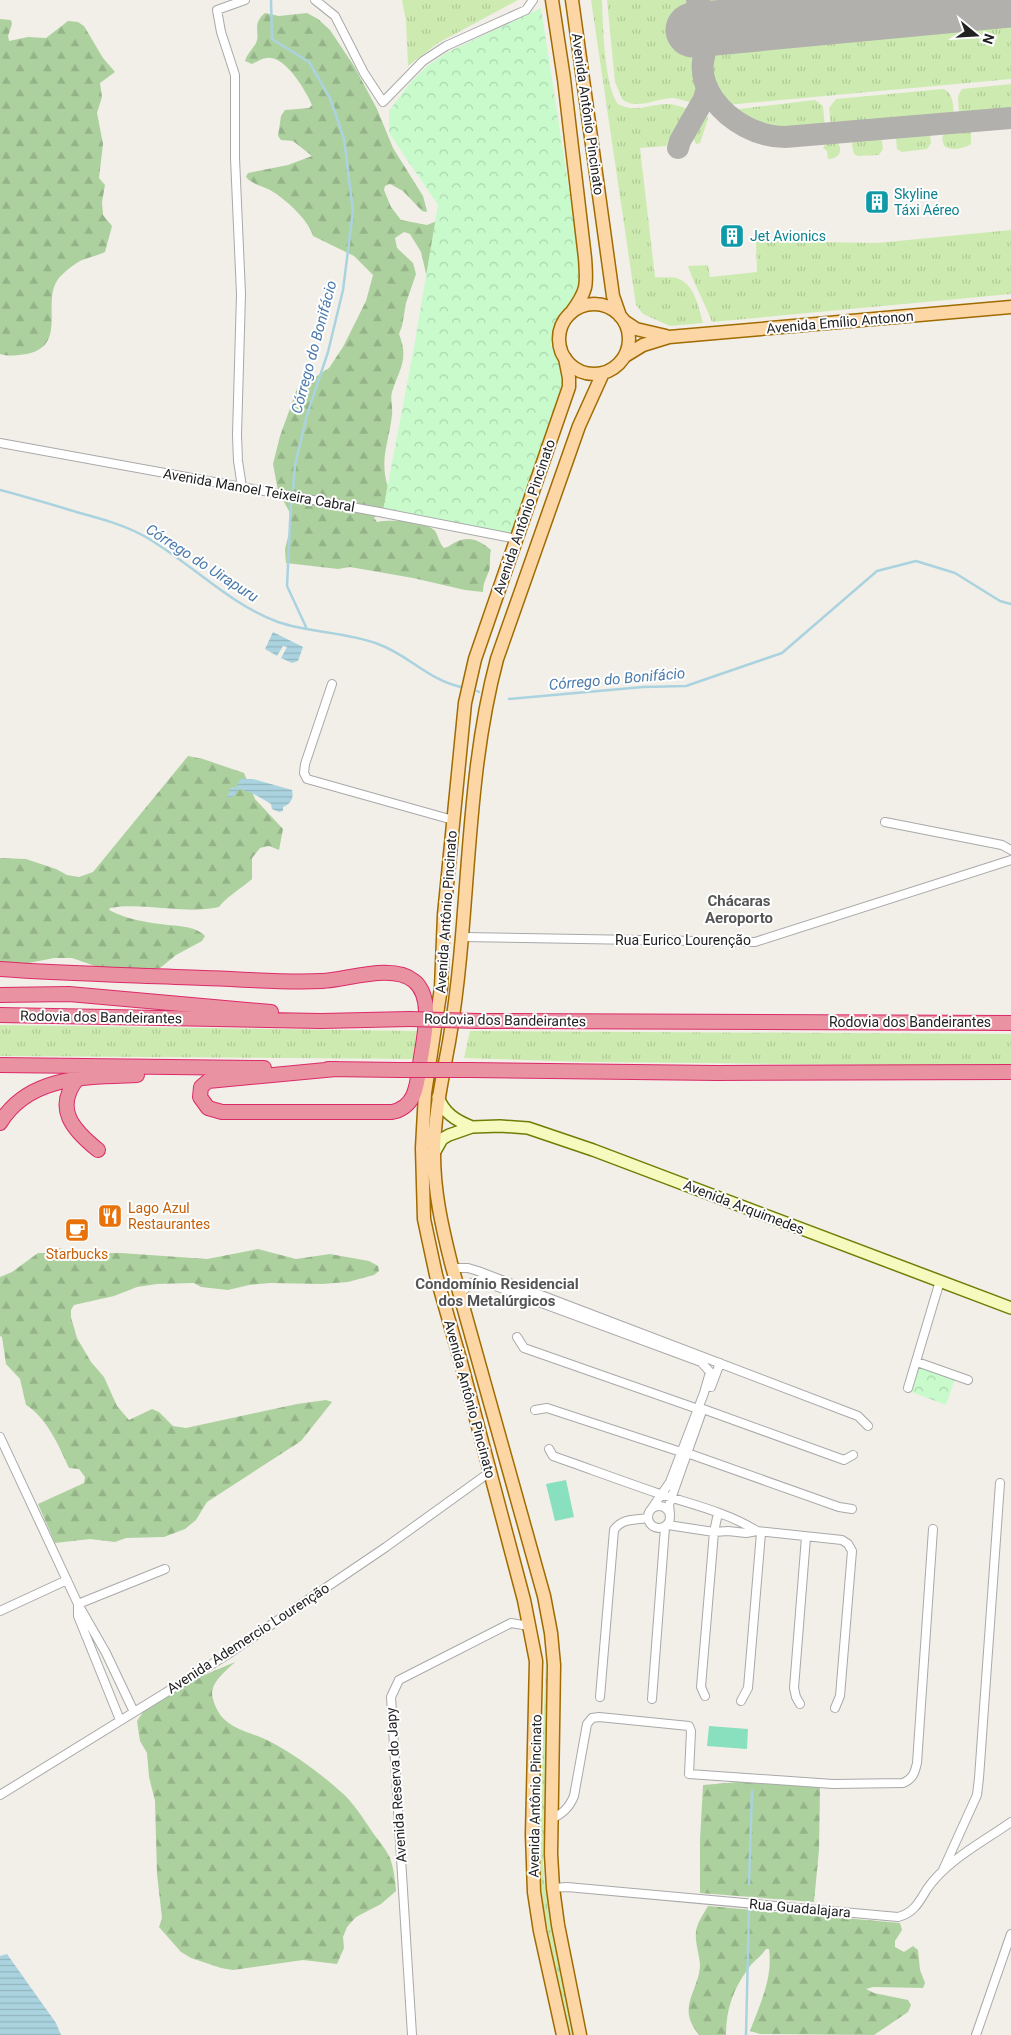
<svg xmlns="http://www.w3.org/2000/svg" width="1011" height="2035" font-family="Roboto,sans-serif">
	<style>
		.grass { fill: url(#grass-tufts) }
		.forest { fill: url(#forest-firs) }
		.park { fill: url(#park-crowns) }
		.pitch { fill: #88e0be }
		.water { fill: url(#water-rules) }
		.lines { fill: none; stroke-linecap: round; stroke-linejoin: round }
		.stream { stroke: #aad3df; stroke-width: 2.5 }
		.taxiway { stroke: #b1b0ac; stroke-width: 22 }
		.runway { stroke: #b1b0ac; stroke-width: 55 }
		.minor-casing { stroke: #a9a9a9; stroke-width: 10 }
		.secondary-casing { stroke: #707d05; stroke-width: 14 }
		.primary-casing { stroke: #a06b00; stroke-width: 15 }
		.motorway-casing { stroke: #dc2a67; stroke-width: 16 }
		.minor { stroke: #fff; stroke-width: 8 }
		.secondary { stroke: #f7fabf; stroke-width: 11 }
		.primary { stroke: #fcd6a4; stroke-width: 12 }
		.motorway { stroke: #e892a2; stroke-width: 14 }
		.motorway-bridge-casing { stroke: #dc2a67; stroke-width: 16; stroke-linecap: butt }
		.motorway-bridge { stroke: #e892a2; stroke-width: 14 }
		.labels { text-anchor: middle; stroke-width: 4; stroke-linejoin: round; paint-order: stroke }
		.street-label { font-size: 14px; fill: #222; stroke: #fff }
		.culture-label { font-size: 14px; fill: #0d838f; stroke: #fff; text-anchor: start }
		.food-label { font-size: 14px; fill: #c56008; stroke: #fff; text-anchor: start }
		.water-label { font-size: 15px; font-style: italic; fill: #4a7aab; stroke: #fff }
		.neighbourhood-label { font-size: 15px; font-weight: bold; fill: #555; stroke: #fff }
	</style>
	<defs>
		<pattern id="grass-tufts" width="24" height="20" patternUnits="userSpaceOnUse" patternTransform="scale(1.25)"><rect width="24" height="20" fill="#cdebb0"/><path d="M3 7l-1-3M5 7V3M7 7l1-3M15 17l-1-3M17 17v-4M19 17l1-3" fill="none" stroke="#b0c997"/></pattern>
		<pattern id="forest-firs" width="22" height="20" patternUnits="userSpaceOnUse" patternTransform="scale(1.25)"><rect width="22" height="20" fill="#add19e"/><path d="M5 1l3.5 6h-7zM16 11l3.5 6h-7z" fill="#95b388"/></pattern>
		<pattern id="park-crowns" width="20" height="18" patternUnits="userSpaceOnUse" patternTransform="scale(1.25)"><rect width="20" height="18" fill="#c8facc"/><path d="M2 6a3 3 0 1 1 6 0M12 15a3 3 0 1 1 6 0" fill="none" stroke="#acd6af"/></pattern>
		<pattern id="water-rules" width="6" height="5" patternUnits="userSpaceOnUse" patternTransform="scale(1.25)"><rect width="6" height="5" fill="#aad3df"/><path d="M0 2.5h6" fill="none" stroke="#92b5bf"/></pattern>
	</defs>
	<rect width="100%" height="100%" fill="#f2efe9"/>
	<path class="grass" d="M402,0h116l-80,43 -30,23 -2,-45z
		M591,0h11c1,24 2,86 16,104 17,9 30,1 47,0 9,0 15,2 23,5l-22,37 -26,2 15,129c7,1 18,-1 24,2 16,7 20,29 24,44l-33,3 -27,-12 -7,-9z
		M607,0h81l4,47 7,37 -7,19c-6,-2 -12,-4 -19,-5 -17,0 -37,13 -51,1l-7,-17z
		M706,0h112l-98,9z
		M1011,20v59l-284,26c-18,-16 -25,-47 0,-59z
		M1011,84v27l-49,4 -3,-1 -1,-18 4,-7z
		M943,89c11,4 10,17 11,27l-123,12 -2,-20 7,-9z
		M815,100l8,6 2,22c-38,4 -62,8 -94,-18z
		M706,114l2,5 -8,24 -4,1 -5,-11 11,-17z
		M966,127l5,3v14c-7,5 -20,7 -27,2l-2,-8 4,-8z
		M925,131l5,4 1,8 -4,6 -25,3 -5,-3 -1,-11 4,-5z
		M874,136l8,4 1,9 -4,6 -21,1 -4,-2 -2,-8 1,-6 3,-2z
		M828,140l8,1c8,8 4,18 -8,18l-1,-8 -4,-3z
		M1011,230v64l-299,28c-7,-19 -18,-37 -24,-56l20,-1 2,12 47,-5 -1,-31 121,2z
		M0,1025l417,6 -3,28 -414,-3z
		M470,1031l541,3v32l-422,-4 -125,-4z
		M546,1655l6,12 -9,197 2,23 30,148h-7l-23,-119 -7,-51z"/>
	<path class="forest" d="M265,13l14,3 28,-3 11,6 12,11 24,36 23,43 16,39 30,48 4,15 -1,1 -4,-1 -19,-20 -13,-7 -5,2 -1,4 7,17 10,13 26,5 15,-6 -14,63 -7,-30 -11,-18 -6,-2 -9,6 2,10 16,15 3,11 -10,29 -4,23 -3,8c10,25 1,34 -7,58 -2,7 1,16 0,23 -3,27 -13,45 -4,72l14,4 -28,27 3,4c12,-3 50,-1 58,9 4,6 4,12 9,17 5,-1 7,-4 12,-6 13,-7 25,-1 35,8 -2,7 0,14 -2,21 -3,8 -6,12 -6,21l-18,-2 -52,-12 -63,-11 -12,2 -52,-6 -1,-14 6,-24 -1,-12 -12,-22 -5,-27 7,-28 17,-47 32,-21 14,-21 23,-46 7,-26 -19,-19 -41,-20c-4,-16 -29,-38 -43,-46 -9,-5 -17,-5 -24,-13l2,-4 40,-8 24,-9 -19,-15 -12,-1 -3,-4 3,-20 4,-6 24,-2 3,-3c-6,-14 -27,-50 -45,-47 -5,0 -10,4 -15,6l-7,-3c2,-7 7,-11 11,-18 5,-11 -5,-18 9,-30z
		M0,19l11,1 1,4 -4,12 1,5 19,-4 18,1 22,-17 10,1 6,4 19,32 12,14 -15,11 2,14 -5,16 6,31 -4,34 6,7 -3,17 1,13 9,11 -7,26c-8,4 -17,5 -25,9 -6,3 -17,12 -21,17 -19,23 10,67 -32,76 -9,1 -18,3 -27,0z
		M188,756l15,3 41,14 11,26 28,30 -4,21 -10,-4 -9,2 -8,10v21c-11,10 -25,17 -33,28 -36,8 -73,-5 -109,1l-1,2c15,8 34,12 51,14 14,2 35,1 45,12l-3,5 -26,14 -16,13 -42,6 -46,-16h-18l-25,5 -29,1v-106l26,1 30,10 11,6 12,2 14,-5z
		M58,1248l24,5h39l86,6 51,-10 38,10 34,-5 39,7 9,5 1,5 -5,4 -26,7 -26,2 -52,-1 -21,2 -21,5 -27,-3 -7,-4 -37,1 -20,3 -23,9 -40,9 -3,5v7l6,21 14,24 13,15 13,29 12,14 23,-11 7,3 14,14 13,2 111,-24 29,-4 6,2 -31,39 -94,61 -11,18 -11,9 -21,8 -38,1 -11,4 -25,-3 -35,4 -17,-39 46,-21 1,-6 -6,-8 -10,-1c-10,-22 -22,-50 -43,-63l-6,-26 -14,-15 -4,-27 -2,-1v-59l12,-5 26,-19h9z
		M235,1662c-10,10 -27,22 -22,37 8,31 35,31 58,43 24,13 49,31 69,49 13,11 23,27 33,42 5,7 13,16 17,25 4,11 5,22 6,33l-15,13 -25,13 -9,10 -4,10 1,11 -7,16 -34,-4 -70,10 -12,-2 -30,-10 -10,-6 -22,-25 3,-9 -5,-44 -2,-73 -6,-24 -2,-24 -7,-12 -3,-20 11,-16 14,-12z
		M739,1782l81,5 -1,63 -5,52 -114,-9v-53l3,-55z
		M708,1906l192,17 2,7 -7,11v6l9,5 9,-6 5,4 2,20 5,13 -2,5 -50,-1 -7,2 8,4 34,7 3,5 -3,7 -34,23 -114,-1 -10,-3c10,-27 23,-53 19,-82h-3c-6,9 -13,12 -18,20 -15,20 -22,41 -22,66h-27c-23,-28 -1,-42 1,-69 0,-12 -7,-27 -3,-39 2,-7 7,-14 11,-21z"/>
	<path class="park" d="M541,8l40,259 -1,19 -8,18 -17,20 -4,21 11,27 3,21 -48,136 -7,5 -127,-24 30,-157 25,-148 -49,-72v-22l21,-28 16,-16 20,-14z
		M917,1362l39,14 -10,29 -37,-14z"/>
	<path class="pitch" d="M566,1480l8,37 -19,4 -9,-37z
		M709,1726l39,3 -1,20 -40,-3z"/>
	<path class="water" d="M273,632l30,15 -5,14 -6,2 -11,-5 6,-11 -4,-1 -6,10 -12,-7z
		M240,779h13l39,11c2,8 -1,14 -9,17v4l-4,1 -7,-3 -1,-5c-10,-6 -21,-13 -32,-15l-5,7 -7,2 4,-11 5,1z
		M7,1954l49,69 5,12h-61v-79z"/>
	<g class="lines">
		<path class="stream" d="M271,0l1,39 37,23 21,36 14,41 9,72 -10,79 -15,62 -21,63 -12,50 -2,24
			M0,490c27,7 53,15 80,23 22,6 44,12 64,23 46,26 83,67 134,86 32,11 68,10 100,22 31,11 50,36 83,43
			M291,503l-4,83 19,41
			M477,691l2,1
			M509,699l134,-12 43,-1 96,-33 95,-82 39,-10 39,12 45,28 11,3
			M749,1884l3,-93
			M746,2035l3,-125"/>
		<path class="taxiway" d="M697,0l10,16 16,11c-53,47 8,110 62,110l226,-19
			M678,148l2,-7 24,-42 3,-11"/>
		<path class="runway" d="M693,30l318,-30"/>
		<defs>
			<path id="minor" d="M315,0l20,16 29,57 19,29 40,-41 23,-15 80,-36 7,-10
				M0,443l379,69 138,27
				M242,487l-4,-26 -1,-26 4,-141 -6,-136v-83l-14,-43 -4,-22 28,-10
				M332,684l-27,80 -1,9 3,6 146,41
				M885,822l117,23 9,5
				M462,937l293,5 256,-82
				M452,1268h16l10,3 380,145 10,10
				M459,1294l13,-11 7,-3 222,82 9,10 -6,21 -34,89 -18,26
				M517,1337l7,11 174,61h5l141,51 9,-5
				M917,1362l51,18
				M711,1387l9,-24
				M908,1388l32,-107
				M535,1410l12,-2 134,44 6,1 152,54 13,2
				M0,1437l78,167 28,49 28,59
				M549,1449l4,7c34,12 69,25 104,37 33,11 70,19 100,38
				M648 1517a11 11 0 1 1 22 0a11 11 0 1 1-22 0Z
				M670,1514l-1,-9 3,-9 29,-82
				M668,1525l46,7 14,-1 18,2 11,-2 85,9 6,4 4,7 -12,145 -5,12
				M78,1604v12l42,104
				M78,1604l87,-35
				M0,1611l67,-31
				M705,1696l-4,-9 13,-155 4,-19
				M600,1697l14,-167c8,-12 21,-10 34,-12
				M652,1699l13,-172
				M741,1701l7,-13 13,-155
				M800,1704l-4,-7 -2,-9 12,-151
				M0,1795l225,-139 161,-109 104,-75
				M552,1819c11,-6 17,-11 22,-23l13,-72 5,-6 7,-1 90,9 2,5 -2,43 144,10 70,-1c10,-4 12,-11 14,-20l16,-234
				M943,1870l34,-75 2,-17 21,-295
				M553,1888l14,-1 331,30c16,-4 21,-15 29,-28 20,-29 56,-47 84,-67
				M412,2035l-21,-338 8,-17 112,-57 18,3
				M976,2035l35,-101"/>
			<path id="secondary" d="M438,1097c6,16 17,23 34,30
				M434,1153l8,-14 7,-4 23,-8 28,-1 28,2 65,22 418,158"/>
			<path id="primary" d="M552,0l12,79 21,179c2,27 3,32 -14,55
				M572,0l41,296 7,20
				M559 339a35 35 0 1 1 70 0a35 35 0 1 1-70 0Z
				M624,321l12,8 30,7
				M625,356l18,-11 26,-8 342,-30
				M563,2035l-23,-104 -6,-39 -2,-57 4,-174 -12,-61 -62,-234 -26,-91 -12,-56 -2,-71 3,-55 16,-105 3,-73 21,-212 10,-44 94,-272v-9l-4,-20
				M580,2035l-22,-110 -5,-37 -2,-34 3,-189 -3,-32 -7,-37 -93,-333c-9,-36 -17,-71 -17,-109 0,-38 8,-74 15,-112 6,-35 10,-70 13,-106 8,-93 11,-187 35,-277l82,-233 24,-53"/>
			<path id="motorway" d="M0,969c68,5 136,6 204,9 39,1 79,5 118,3 25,-1 71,-18 92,0 21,17 9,60 6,83 -3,21 -4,43 -28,48h-170l-14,-4 -8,-11 1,-10 7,-6 128,-12
				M0,995l69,-1 202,18
				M0,1015l321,6 89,-2
				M477,1021l534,2
				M0,1065l264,3
				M328,1069l71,1
				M470,1070l247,3 294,-1
				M78,1078c-25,30 -5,52 20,72
				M0,1123c29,-48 88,-46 137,-48"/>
		</defs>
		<use href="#minor" class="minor-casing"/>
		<use href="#secondary" class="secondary-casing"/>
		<use href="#primary" class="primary-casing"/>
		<use href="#motorway" class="motorway-casing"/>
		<use href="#minor" class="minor"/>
		<use href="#secondary" class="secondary"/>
		<use href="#primary" class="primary"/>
		<use href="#motorway" class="motorway"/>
		<defs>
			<path id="motorway-bridge" d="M410,1019l67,2
				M399,1070h71"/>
		</defs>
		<use href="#motorway-bridge" class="motorway-bridge-casing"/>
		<use href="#motorway-bridge" class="motorway-bridge"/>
	</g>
	<defs>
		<symbol id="building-square" viewBox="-11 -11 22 22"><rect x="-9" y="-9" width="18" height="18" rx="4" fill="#0f9aa8" stroke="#fff"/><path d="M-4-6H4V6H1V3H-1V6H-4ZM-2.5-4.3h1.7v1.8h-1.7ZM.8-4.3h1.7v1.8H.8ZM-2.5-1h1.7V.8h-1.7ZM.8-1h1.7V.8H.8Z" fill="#fff"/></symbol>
		<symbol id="restaurant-square" viewBox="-11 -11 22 22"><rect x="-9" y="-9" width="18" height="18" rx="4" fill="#e8710a" stroke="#fff"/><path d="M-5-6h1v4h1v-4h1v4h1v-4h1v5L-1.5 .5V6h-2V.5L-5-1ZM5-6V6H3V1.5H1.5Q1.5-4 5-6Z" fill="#fff"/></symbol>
		<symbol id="cafe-square" viewBox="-11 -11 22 22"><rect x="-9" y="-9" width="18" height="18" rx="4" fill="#e8710a" stroke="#fff"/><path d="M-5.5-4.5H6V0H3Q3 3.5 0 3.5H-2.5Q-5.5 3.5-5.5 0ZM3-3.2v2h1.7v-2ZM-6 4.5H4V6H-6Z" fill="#fff"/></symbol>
	</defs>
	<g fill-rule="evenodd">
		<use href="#building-square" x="863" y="188" width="28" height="28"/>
		<use href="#building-square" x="718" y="222" width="28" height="28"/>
		<use href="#restaurant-square" x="96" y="1202" width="28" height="28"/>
		<use href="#cafe-square" x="63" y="1216" width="28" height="28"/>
	</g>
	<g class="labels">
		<g class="street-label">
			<text transform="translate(588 114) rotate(82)" y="5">Avenida Antônio Pincinato</text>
			<text transform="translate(840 322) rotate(-5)" y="5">Avenida Emílio Antonon</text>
			<text transform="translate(259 490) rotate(10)" y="5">Avenida Manoel Teixeira Cabral</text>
			<text transform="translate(524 517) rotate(-71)" y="5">Avenida Antônio Pincinato</text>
			<text transform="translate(446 912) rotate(-86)" y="5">Avenida Antônio Pincinato</text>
			<text x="683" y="945">Rua Eurico Lourenção</text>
			<text transform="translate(101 1017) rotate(1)" y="5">Rodovia dos Bandeirantes</text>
			<text transform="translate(505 1020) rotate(1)" y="5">Rodovia dos Bandeirantes</text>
			<text x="910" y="1027">Rodovia dos Bandeirantes</text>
			<text transform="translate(744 1207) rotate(21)" y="5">Avenida Arquimedes</text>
			<text transform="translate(470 1399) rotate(75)" y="5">Avenida Antônio Pincinato</text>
			<text transform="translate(248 1638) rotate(-33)" y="5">Avenida Ademercio Lourenção</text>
			<text transform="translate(396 1785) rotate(-94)" y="5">Avenida Reserva do Japy</text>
			<text transform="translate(535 1796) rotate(-89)" y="5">Avenida Antônio Pincinato</text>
			<text transform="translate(800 1908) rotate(5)" y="5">Rua Guadalajara</text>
		</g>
		<g class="culture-label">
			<text x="894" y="199">Skyline<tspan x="894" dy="16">Táxi Aéreo</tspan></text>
			<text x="750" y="241">Jet Avionics</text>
		</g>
		<g class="food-label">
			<text x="128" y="1213">Lago Azul<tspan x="128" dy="16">Restaurantes</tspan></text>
			<text x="77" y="1259" text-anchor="middle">Starbucks</text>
		</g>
		<g class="water-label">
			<text transform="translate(314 347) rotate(-75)" y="5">Córrego do Bonifácio</text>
			<text transform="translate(202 563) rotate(33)" y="5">Córrego do Uirapuru</text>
			<text transform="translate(617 679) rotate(-5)" y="5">Córrego do Bonifácio</text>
		</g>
		<g class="neighbourhood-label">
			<text x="739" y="906">Chácaras<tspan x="739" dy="17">Aeroporto</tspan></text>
			<text x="497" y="1289">Condomínio Residencial<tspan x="497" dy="17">dos Metalúrgicos</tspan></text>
		</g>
	</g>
	<g transform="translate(976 35) rotate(108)" stroke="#ffffff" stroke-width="4" paint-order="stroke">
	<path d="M0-4L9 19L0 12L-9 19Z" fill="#222222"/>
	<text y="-8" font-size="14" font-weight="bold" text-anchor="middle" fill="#222222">N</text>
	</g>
</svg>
